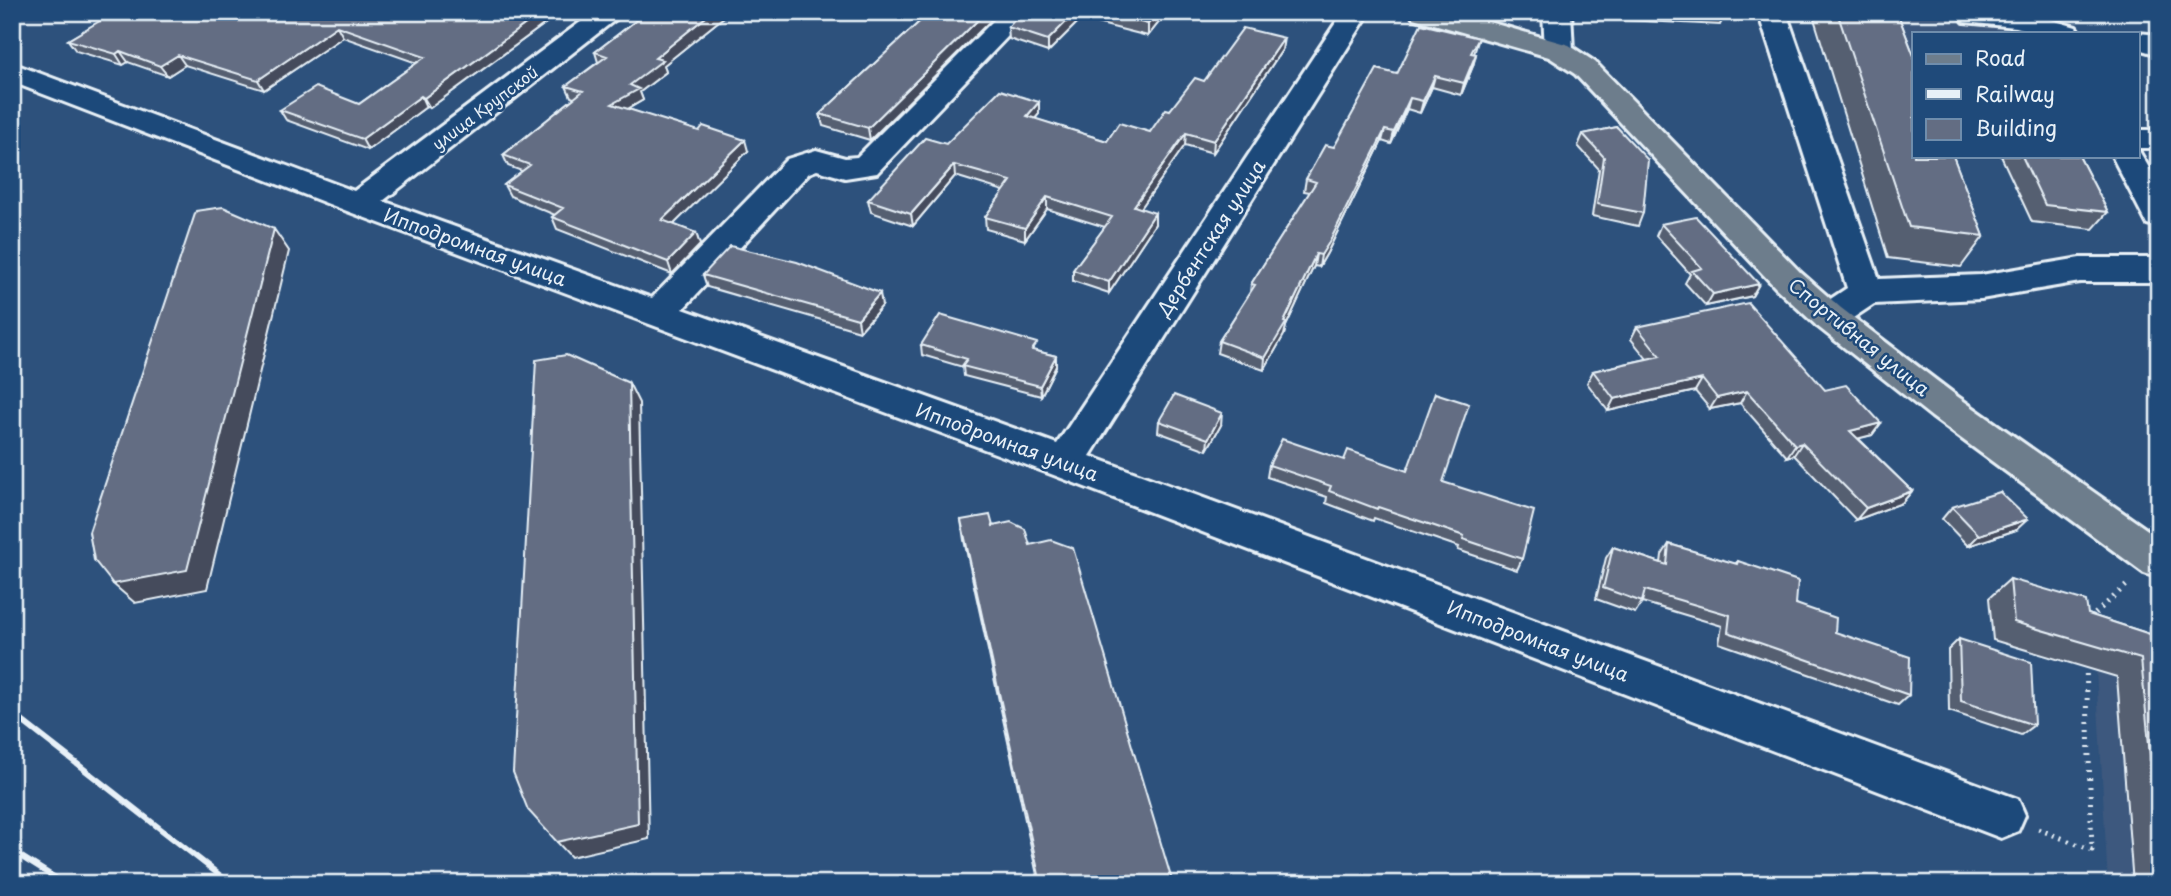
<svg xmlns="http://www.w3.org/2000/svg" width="2171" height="896" font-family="'Playpen Sans',sans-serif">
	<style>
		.built { fill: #3d597e }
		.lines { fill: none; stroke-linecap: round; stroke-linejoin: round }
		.minor-casing { stroke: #e8f1f8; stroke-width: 6 }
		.major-casing { stroke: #e8f1f8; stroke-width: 6 }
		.path { stroke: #e8f1f8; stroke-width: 5; stroke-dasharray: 2 6; stroke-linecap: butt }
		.minor { fill: #1f4a7a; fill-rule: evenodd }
		.major { fill: #6d7d8c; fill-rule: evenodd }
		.rail { stroke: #e8f1f8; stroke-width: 6 }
		.wall { fill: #555e71; stroke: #e8f1f8; stroke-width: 2 }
		.shaded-wall { fill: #454c5c; stroke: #e8f1f8; stroke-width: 2 }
		.building { fill: #636d83; stroke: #e8f1f8; stroke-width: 2 }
		.labels { text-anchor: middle; stroke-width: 5; stroke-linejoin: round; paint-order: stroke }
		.far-street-label { font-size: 16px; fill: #e8f1f8; stroke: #1f4a7a }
		.street-label { font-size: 19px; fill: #e8f1f8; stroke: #1f4a7a }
	</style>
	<rect width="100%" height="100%" fill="#2d517c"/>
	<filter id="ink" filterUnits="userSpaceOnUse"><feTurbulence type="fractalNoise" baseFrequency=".0143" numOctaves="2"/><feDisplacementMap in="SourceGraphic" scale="14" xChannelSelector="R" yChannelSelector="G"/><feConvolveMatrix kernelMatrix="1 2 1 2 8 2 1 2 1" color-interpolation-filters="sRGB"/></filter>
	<g filter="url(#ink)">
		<path class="built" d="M1895,12h58l2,4 149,15 1,2h-191v20z
			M2094,633l65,21v230h-51z"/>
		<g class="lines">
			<defs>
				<path id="minor" d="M594,12h31l-242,189 269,97 135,-139 29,-9 29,8 12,-1 145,-145h29l-154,161 -32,5 -28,-8 -8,3 -126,136 374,135 286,-432h27l-280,444 928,343 7,16 -7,16 -17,7 -950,-364 -704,-263 -335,-129v-19l342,128z
					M1543,12h28l2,39 -4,6 -10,2 -10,-2 -4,-6z
					M1758,12h28l93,267 102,-4 99,-17h79v24h-79l-99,17 -107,5 -33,22 -12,3 -12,-3 -6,-9 6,-9 30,-20z
					M1958,12h66l52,15 4,6h-43l-21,-6 -52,-5z
					M2135,33h3l21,2v20l-21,-6v-16z
					M2138,130h21v18h-21z
					M2138,149l21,36v42l-12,-3 -35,-68h26z"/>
				<path id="major" d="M1410,12h44l115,33 26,17 205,210 41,36 117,89 201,141v40l-15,-5 -212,-156 -115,-91 -41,-38 -201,-214 -26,-17 -136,-39z"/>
			</defs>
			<use href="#minor" class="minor-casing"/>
			<use href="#major" class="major-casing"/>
			<path class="path" d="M2089,619l40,-36
				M2038,829l54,21 -6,-186"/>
			<use href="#minor" class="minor"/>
			<use href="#major" class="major"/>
			<path class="rail" d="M12,713l219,171
				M12,851l53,33"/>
		</g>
		<path class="wall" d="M85,12h476l-131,96 -4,-1 -58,43 -82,-30 -6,-10 79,-6 58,-41 -74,-26 -79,53 -79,-25 -17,11 -40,-14 -5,3 -47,-14 -8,-11 36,-21z
			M647,12h83l-66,53 2,7 -26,20 3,8 -15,9 120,42 -75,74 23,8 4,12 -28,29 -115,-45 -5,-12 3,-2 -45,-19 -6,-11 18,-14 -14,-5 -5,-11 71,-57 -3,-1 -5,-11 32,-24 -3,-10z
			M930,12h69l-129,128 -47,-14 -3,-12z
			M1022,12h145l-19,24 -67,-17 -33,33 -39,-13 -1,-12z
			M1605,12h119l1,2 -5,11 -113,-6z
			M1812,12h85l87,224 -23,31 -73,-9z
			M1479,38l-5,16h2l-3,12 -12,29 -29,-8 -12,26 -13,-4 -16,35 -9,-3 -55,112 -8,14 -5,-1 -28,60 -2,9 -20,35 -47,-17 2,-12 31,-49 1,-8 59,-92 -6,-1 2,-12 91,-105z
			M1282,50l-69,103 -28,-8 -44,63 14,16 -46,69 -36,-12v-11l32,-43 -58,-18 -22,31 -39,-11 -1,-12 19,-26 -49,-15 -42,50 -42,-14 -3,-12 78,-56 93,-42v12l-4,5 72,22 43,-9 20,-22 34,-29z
			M1617,127l26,86 -5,13 -46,-10 7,-47 -21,-23 5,-12z
			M2001,156h78l29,56 -15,17 -61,-7z
			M1661,224l98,60 -7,12 -46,10 -21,-23 5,-9 -34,-38z
			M703,275l179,31 -22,25 -153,-44z
			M1637,327l188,63 56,33 -9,12 -14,3 54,53 -10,12 -46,17 -62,-65 -7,2 -47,-54 -30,6 -15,-18 -87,20 -21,-28 6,-12 54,-12 -16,-20z
			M921,345l116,6 19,5v10l-15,30 -77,-20 -1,-9 -41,-12z
			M1159,421l62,4 -14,25 -49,-18z
			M1269,465l138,6 36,11 79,77 -5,11 -59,-20 1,-3 -85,-29 -1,3 -47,-18 1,-6 -60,-20z
			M1952,507l64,23 -48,16 -26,-27z
			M961,520l32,6 37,19 143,339h-134l-75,-344z
			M1669,544l66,20 3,-3 97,71 74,63 -11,10 -179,-62 3,-17 -80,-24 -7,11 -39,-14 10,-41 7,-11 48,16 1,-8z
			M2010,579l78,35 71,23v247h-26l-16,-207 -124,-37 -4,-42z
			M1959,639l75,86 -13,10 -72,-24 -1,-61z"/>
		<path class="shaded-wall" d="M542,12h19l-131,96 -6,-10z
			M712,12h18l-66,53 2,7 -26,20 3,8 -26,15 -5,-11 43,-46z
			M986,12h13l-129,128 -2,-12z
			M1076,12h5v7l-33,33v-12z
			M1158,12h9l-19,24v-12z
			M337,26l6,11 -79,53 -6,-10z
			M1284,38l-2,12 -69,103 1,-12z
			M120,51l8,11 -5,3 -7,-11z
			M1476,54l-3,12 -12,29 3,-12z
			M178,55l7,10 -17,11 -8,-10z
			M1435,76l-3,11 -12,26 3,-12z
			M421,96l5,11 -58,43 -6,-11z
			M1410,98l-3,11 -16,35 3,-12z
			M1039,102v12l-12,14v-12z
			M1385,130l-3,11 -55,112 -8,14 2,-12z
			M1186,133l-1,12 -51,73v-12z
			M745,140l3,11 -82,81 -4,-12z
			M954,165l1,11 -42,50 -2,-12z
			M1047,197v12l-22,31v-12z
			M1155,213v11l-46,69v-11z
			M274,229l15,22 -82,338 -72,14 -22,-19z
			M696,233l4,12 -28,29 -4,-12z
			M1316,254l-2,12 -28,60 -2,9 -20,35 1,-12 19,-36z
			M1759,284l-7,12 -46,10 7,-12z
			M880,293l2,13 -22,25 -2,-12z
			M1056,356v10l-15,30 -1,-10z
			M1702,379l-7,12 -87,20 6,-12z
			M629,383l10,20 10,436 -78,18 -14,-15z
			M1747,391l-7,12 -30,6 7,-11z
			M1222,413l-1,12 -14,25 1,-11z
			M1881,423l-9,12 -31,8 9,-12z
			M1802,443l-8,12 -7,2 8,-12z
			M1912,491l-10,12 -46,17 10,-12z
			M2028,519l-12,11 -48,16 11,-11z"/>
		<path class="building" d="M109,12h433l-118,86 -3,-2 -59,43 -82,-29 36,-23 43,17 66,-47 -88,-31 -79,54 -80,-25 -18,11 -40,-15 -4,3 -48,-14 45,-27z
			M647,12h65l-57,46 8,2 -33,25 9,4 -27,15 87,27 4,-5 42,14 -83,80 34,13 -28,29 -116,-45 11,-9 -59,-23 26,-20 -27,-10 80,-64 -17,-5 41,-30 -12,-4z
			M930,12h56l-118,116 -48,-14z
			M1022,12h54l-28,28 -40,-13z
			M1101,12h57l-10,12z
			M1688,12h36l1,2z
			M1837,12h60l17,44v100h39l31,80 -75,-9z
			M1421,24l58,14 -8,15 5,1 -12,29 -29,-7 -12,25 -13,-3 -16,34 -9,-2 -55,111 -9,14 -5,-1 -32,68 2,1 -21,35 -46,-17 36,-56 -4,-1 65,-102 -10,-3 19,-34 9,2 43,-78 20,5z
			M1243,28l41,10 -70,103 -28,-8 -52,73 21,7 -46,69 -36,-12 39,-53 -65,-20 -22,31 -40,-11 26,-36 -57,-16 -43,49 -43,-14 57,-62 21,6 54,-54 39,12 -12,14 80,25 12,-18 31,9 16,-23 4,1 25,-32 9,3z
			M1617,127l31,33 -5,53 -46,-9 7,-47 -21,-23z
			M2022,156h57l29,56 -63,-7z
			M223,207l51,22 -87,341 -74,14 -19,-24 -5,-28 107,-321z
			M1696,217l63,67 -46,10 -21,-23 10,-3 -41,-44z
			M730,246l67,16 83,31 -22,26 -155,-44z
			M1748,303l77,87 21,-5 35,38 -31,8 62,60 -46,17 -64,-65 -7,2 -48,-54 -30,7 -15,-19 -88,20 -21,-28 67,-15 -23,-29z
			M940,315l97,28 -5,7 24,6 -16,30 -78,-20 5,-7 -46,-14z
			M566,355l63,28 9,441 -81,18 -29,-32 -15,-38 23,-412z
			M1435,393l34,11 -26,78 91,29 -12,48 -59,-20 1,-3 -86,-29 -1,2 -48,-18 2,-5 -62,-21 13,-26 62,21 4,-10 59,21z
			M1174,395l48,18 -14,26 -49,-18z
			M2000,492l28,27 -49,16 -27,-28z
			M990,515l3,11 18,-4 14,7 5,16 21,-5 22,8 100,336h-132l-80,-364z
			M1669,544l68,20 1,-3 60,20 -2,23 40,14 -1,14 75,25 -1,38 -181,-63 2,-17 -85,-25 -3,12 -39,-14 10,-41 54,18z
			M2010,579l76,22 2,13 71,23v214l-18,-192 -127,-37z
			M1959,639l72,23 3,63 -73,-24z"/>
	</g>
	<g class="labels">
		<g class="far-street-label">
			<text transform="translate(485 108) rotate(-37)" y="6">улица Крупской</text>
		</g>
		<g class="street-label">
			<text transform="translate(1211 238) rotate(-57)" y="7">Дербентская улица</text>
			<text transform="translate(475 247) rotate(20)" y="7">Ипподромная улица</text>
			<text transform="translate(1859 337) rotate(39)" y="7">Спортивная улица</text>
			<text transform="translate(1007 442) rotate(20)" y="7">Ипподромная улица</text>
			<text transform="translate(1538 641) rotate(21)" y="7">Ипподромная улица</text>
		</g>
	</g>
	<rect width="2171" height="896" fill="none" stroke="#1f4a7a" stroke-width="42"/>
	<rect x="21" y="21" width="2129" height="854" fill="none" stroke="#e8f1f8" stroke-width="2.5" filter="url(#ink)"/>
	<rect x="1912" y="32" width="228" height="126" fill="#1f4a7a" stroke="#6f8dac" stroke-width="2"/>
	<rect x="1926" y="54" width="35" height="10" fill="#6d7d8c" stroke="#6f8dac" stroke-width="2"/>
	<text x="1975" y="66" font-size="21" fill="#e8f1f8">Road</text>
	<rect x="1926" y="89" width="35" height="10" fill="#e8f1f8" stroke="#6f8dac" stroke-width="2"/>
	<text x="1975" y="102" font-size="21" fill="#e8f1f8">Railway</text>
	<rect x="1926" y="119" width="35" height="21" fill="#636d83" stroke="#6f8dac" stroke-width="2"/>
	<text x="1975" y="136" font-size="21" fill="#e8f1f8">Building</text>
</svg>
